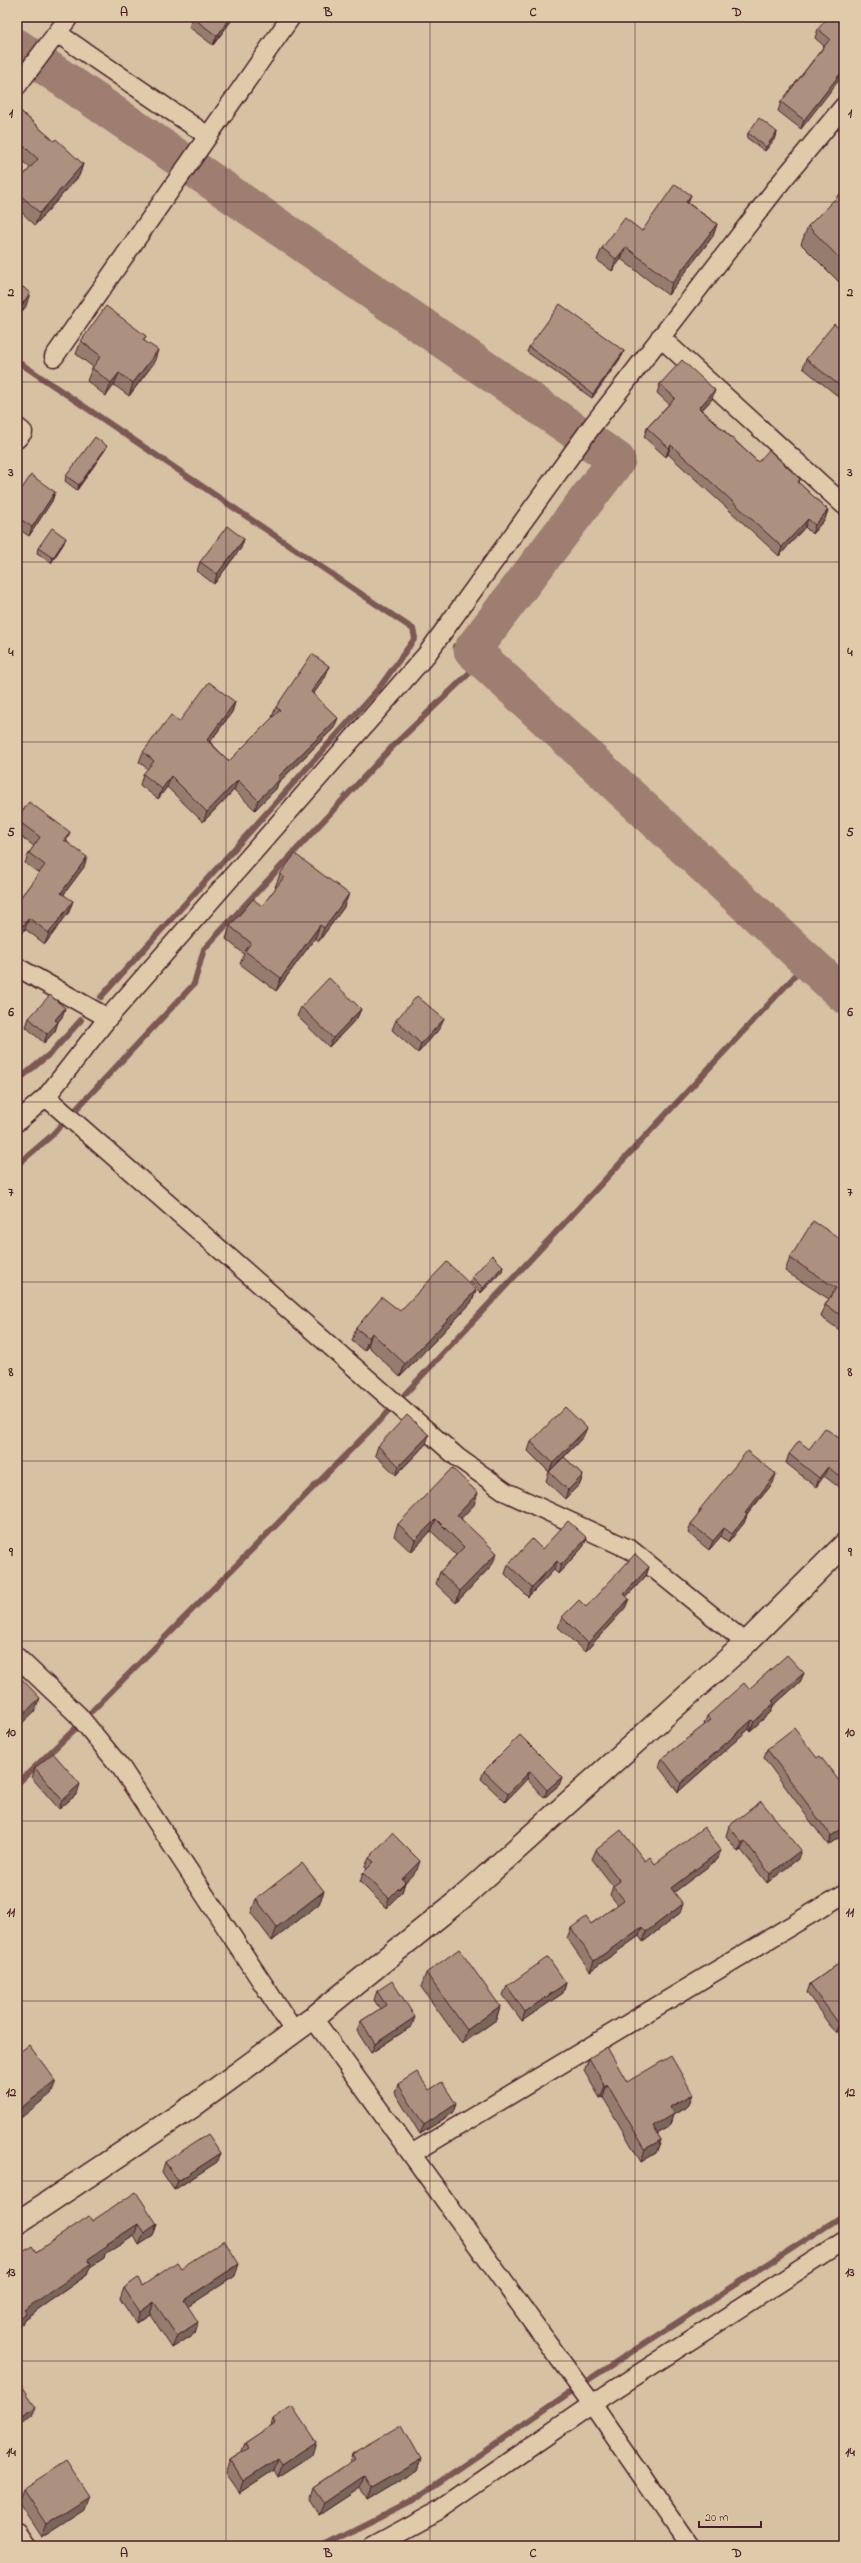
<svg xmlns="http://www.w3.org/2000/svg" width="861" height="2563" font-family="'Indie Flower',sans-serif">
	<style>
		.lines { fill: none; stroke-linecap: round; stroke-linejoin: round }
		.stream { stroke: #7c5855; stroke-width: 6 }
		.river { stroke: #9d7e71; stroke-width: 37 }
		.minor-casing { stroke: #4a1f2b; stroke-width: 21 }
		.tertiary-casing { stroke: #4a1f2b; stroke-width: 25 }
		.minor { stroke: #dfcbaa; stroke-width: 18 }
		.tertiary { stroke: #dfcbaa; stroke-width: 22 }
		.wall { fill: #947d6e; stroke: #4a1f2b }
		.shaded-wall { fill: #78665a; stroke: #4a1f2b }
		.building { fill: #ac9180; stroke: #4a1f2b }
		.grid { fill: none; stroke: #4a1f2b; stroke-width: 1; stroke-opacity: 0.55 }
		.neatline { fill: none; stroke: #4a1f2b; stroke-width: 1.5 }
		.grid-label { font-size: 13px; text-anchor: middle; font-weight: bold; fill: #4a1f2b }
	</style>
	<rect width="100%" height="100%" fill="#d6c1a2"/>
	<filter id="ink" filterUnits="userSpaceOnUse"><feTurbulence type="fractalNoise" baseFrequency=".025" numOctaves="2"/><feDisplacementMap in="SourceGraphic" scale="8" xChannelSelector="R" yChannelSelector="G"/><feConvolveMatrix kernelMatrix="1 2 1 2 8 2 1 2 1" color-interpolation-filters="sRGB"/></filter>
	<g filter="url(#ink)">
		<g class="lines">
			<path class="stream" d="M17,361l396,268 2,9 -36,50 -278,309
				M455,646l17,4
				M17,1081l35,-29 29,-32
				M17,1165l33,-28 144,-153 10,-35 188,-202 91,-87
				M405,1394l403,-432
				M92,1711l295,-298
				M17,1784l58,-55
				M323,2546l87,-44 178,-122 256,-165"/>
			<path class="river" d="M17,47l600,413 -145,190 372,345"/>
			<defs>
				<path id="minor" d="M57,33l151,103
					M17,86l52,-69
					M660,337l184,168
					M54,357l237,-340
					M17,427l6,5 -6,7
					M17,967l91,51
					M46,1097l411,360 49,35 125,58 115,93
					M17,1122l29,-25 62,-79 319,-364 165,-228 189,-244 63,-76
					M17,1657l61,58 44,54 172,262
					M313,2018l279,386 98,142
					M413,2153l431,-259
					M17,2533l9,13
					M373,2546l66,-36 153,-106 252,-163"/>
				<path id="tertiary" d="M17,2223l176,-117 120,-88 150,-121 283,-254 98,-98"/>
			</defs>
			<use href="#minor" class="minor-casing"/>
			<use href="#tertiary" class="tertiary-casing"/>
			<use href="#minor" class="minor"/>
			<use href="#tertiary" class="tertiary"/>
		</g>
		<path class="wall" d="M193,17h41l-21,28 -24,-18z
			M844,17l-43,112 -23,-18 3,-9 43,-56 -9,-8 3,-9z
			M17,108l37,33 29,23 -4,12 -44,49 -18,-17v-25l13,-15 -13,-12z
			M777,132l-1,5 -11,14 -18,-13 1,-5z
			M844,197v90l-43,-43 7,-18z
			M688,203l29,21 -4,12 -45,59 -47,-36 -9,12 -15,-11 5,-12 40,-17z
			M17,282l9,24 -9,12z
			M844,332v69l-41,-33 3,-9z
			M146,336l-2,4 10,23 -25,33 -15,-11 -8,11 -19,-15 5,-13 1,-1 -17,-13 5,-13z
			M529,347l95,4 -2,5 -30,42 -65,-46z
			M660,384l52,15 -10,11 56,52 42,17 -1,4 29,27 -3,9 -13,15 -7,-7 -26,29 -111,-102 -2,3 -22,-20 3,-9 22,-24 -12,-11z
			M107,446l-2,4 -28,40 -12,-9 1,-5z
			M55,492l-3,9 -23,35 -12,-8v-32z
			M244,539l-3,9 -27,36 -17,-13 3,-9z
			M64,543l-13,20 -14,-10 1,-5z
			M326,676l-13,18 21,34 -56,55 -2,6 -21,21 -21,-20 -31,32 -36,-35 -9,12 -18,-14 3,-11 5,-5 -9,-7 4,-10 36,-30 56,-20 -3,10 -22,30 19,19 44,-43 -1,-1 4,-10z
			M17,818l50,23 17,26 -20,27 5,18 -24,32 -20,-15 -8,10v-37l22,-29 -14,-10 4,-10 5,-7 -17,-12z
			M280,874l64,33 -25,34 -4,-3 -39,53 -36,-27 4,-10 -18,-15 4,-13 32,-20 14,-18 -1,-1z
			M301,1007l60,2 -4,9 -28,29 -32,-31z
			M65,1008l-3,9 -4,5 -3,9 -11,12 -18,-16 3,-9z
			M396,1020l44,8 -22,25 -26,-23z
			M844,1241v92l-23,-16 4,-12 4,-6 -44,-28 5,-13z
			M503,1266l-1,5 -21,22 -11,-11 2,-5z
			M476,1290l-5,13 -71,74 -32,-31 -4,5 -12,-10 4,-13 44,-17z
			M583,1437l-19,20 19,18 -3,9 -15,15 -19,-18 3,-9 -21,-21 3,-9z
			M844,1440v51l-20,-15 -8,11 -30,-24 3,-9 20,-5 34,-8z
			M426,1444l-30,31 -21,-20 3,-9z
			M773,1483l-26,32 -3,8 -16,20 -7,-7 -12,14 -21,-17 3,-9 7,-8 2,-7z
			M474,1505l-13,13 31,47 -36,38 -20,-19 4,-12 16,-17 -25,-24 -20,21 -17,-16 4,-12z
			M587,1538l-4,9 -25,27 -4,-4 -26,27 -23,-23 3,-9 34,-16z
			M649,1567l-3,9 -20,21 3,2 -4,9 -40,44 -27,-25 4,-10 24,-10z
			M804,1673l-4,9 -27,24 -2,6 -21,19 -1,-2 -71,63 -19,-25 3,-9 43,-33 -1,-1 3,-8 42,-27z
			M520,1735l42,42 -3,8 -15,13 -17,-19 -22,23 -24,-23 3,-8z
			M767,1749l50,9 27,31v45l-16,11 -64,-87z
			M35,1768l42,26 -18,15 -27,-31z
			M729,1826l69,33 -31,24 -26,-33 -3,2 -12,-16z
			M596,1850l59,14 63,-5 -44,33 6,21 -37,29 -4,-6 -49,35 -23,-33 4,-10 20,-4 27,-19 -8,-10 3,-9 -21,-27z
			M369,1858l48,12 -12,12 -3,10 -16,16 -26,-26 3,-9 4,-4 -2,-2z
			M324,1891l-5,13 -47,37 -21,-28 5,-14z
			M844,1960v67l-9,6 -28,-40 3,-9z
			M426,1973l74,33 -4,14 -34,24 -41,-57z
			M566,1983l-3,10 -41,28 -19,-26 4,-9z
			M377,1991l35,35 -41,27 -14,-22 4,-10 19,-12 -6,-9z
			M589,2058l38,24 66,12 -5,12 -15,9 -4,12 -12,7 4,6 -5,13 -15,9 -38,-65 -3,1 -16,-27z
			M398,2084l31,6 24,23 -33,21 -25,-41z
			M221,2153l-4,9 -43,28 -12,-18 3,-10z
			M92,2221l65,3 -4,12 -14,9 -5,-9 -29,18 -1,4 -14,9 -3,8 -63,44 -2,5 14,-72z
			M181,2268l54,8 -47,30 6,28 -22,14 -22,-34 -14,9 -16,-24 4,-11 18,-2z
			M273,2419l39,36 -34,22 -4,-7 -35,23 -14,-20 5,-13 11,-7 4,-10 26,-17z
			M352,2454l69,5 -4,12 -50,30 -7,-13 -41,27 -10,-15 4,-13 36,-24z
			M23,2489l61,20 -43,28 -23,-35z"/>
		<path class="shaded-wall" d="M231,17h3l-21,28 4,-9z
			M844,69v5l-43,55 3,-9z
			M777,132l-1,5 -11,14 1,-4z
			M83,164l-4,12 -44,49 5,-12z
			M691,195l-4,11 -1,-4z
			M717,224l-4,12 -45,59 4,-12z
			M626,247l-5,12 -9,12 4,-12z
			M30,293l-4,13 -9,12 4,-12z
			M158,350l-4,13 -25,33 4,-13z
			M624,351l-2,5 -30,42 1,-4z
			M119,373l-5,12 -8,11 5,-13z
			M715,390l-3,9 -16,17 3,-8z
			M671,445l-3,9 -2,3 3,-9z
			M107,446l-2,4 -28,40 2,-5z
			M55,492l-3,9 -23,35 3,-9z
			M828,510l-3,9 -13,15 3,-9z
			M808,519l-3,8 -26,29 3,-9z
			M66,538l-2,5 -13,20 2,-5z
			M244,539l-3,9 -27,36 3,-10z
			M329,666l-3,10 -18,26 3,-10z
			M235,702l-3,10 -28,38 3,-10z
			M338,718l-4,10 -56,55 -2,6 -21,21 3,-10 20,-23z
			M171,776l-4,11 -9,12 4,-10z
			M238,780l-4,10 -31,32 4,-10z
			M70,832l-4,10 -2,-2z
			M87,857l-3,10 -27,36 4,-10z
			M349,894l-5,13 -25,34 5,-13z
			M73,901l-4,11 -24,32 4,-11z
			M29,918l-4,11 -8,10v-6z
			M320,925l-5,13 -39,53 5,-13z
			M65,1008l-3,9 -5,6 1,-1 -3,9 -11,12 3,-9 8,-14z
			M361,1009l-4,9 -28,29 4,-9z
			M444,1019l-4,9 -22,25 3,-9z
			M503,1266l-1,5 -21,22 2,-5z
			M476,1290l-5,13 -71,74 5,-13z
			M372,1333l-4,13 -4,5 5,-13z
			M587,1428l-4,9 -34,35 4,-9z
			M429,1435l-3,9 -30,31 3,-9z
			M828,1467l-4,9 -8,11 3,-9z
			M776,1474l-3,9 -32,38 4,-8z
			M583,1475l-3,9 -15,15 3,-9z
			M478,1493l-4,12 -21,22 4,-12z
			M747,1515l-3,8 -16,20 4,-9z
			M436,1519l-5,12 -20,21 4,-12z
			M724,1528l-3,8 -12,14 4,-9z
			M587,1538l-4,9 -25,27 3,-9z
			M497,1553l-5,12 -36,38 4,-12z
			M557,1561l-3,9 -26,27 4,-10z
			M649,1567l-3,9 -26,27 4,-9z
			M629,1599l-4,9 -40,44 3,-9z
			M804,1673l-4,9 -27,24 -2,6 -21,19 4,-9 18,-21z
			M40,1698l-5,13 -18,17v-8z
			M752,1720l-3,9 -71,63 3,-9z
			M530,1771l-3,8 -22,23 3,-8z
			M562,1777l-3,8 -15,13 3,-8z
			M80,1784l-3,10 -18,15 3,-9z
			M844,1827v7l-16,11 3,-9z
			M745,1841l-4,9 -3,2 4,-9z
			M721,1850l-3,9 -50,38 3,-9z
			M801,1850l-3,9 -31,24 3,-9z
			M420,1861l-3,9 -18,19 3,-10z
			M405,1882l-3,10 -16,16 3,-10z
			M324,1891l-5,13 -47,37 5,-14z
			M683,1904l-3,9 -37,29 3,-10z
			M642,1927l-3,9 -49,35 4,-10z
			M566,1983l-3,10 -41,28 3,-9z
			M500,2006l-4,14 -34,24 5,-14z
			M415,2017l-3,9 -41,27 4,-9z
			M844,2020v7l-9,6 4,-9z
			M56,2081l-5,13 -34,27v-10z
			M607,2084l-4,13 -3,1 5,-12z
			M693,2094l-5,12 -15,9 -4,12 -21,12 5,-13 17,-19z
			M456,2104l-3,9 -33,21 4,-9z
			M661,2140l-5,13 -15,9 4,-13z
			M221,2153l-4,9 -43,28 4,-9z
			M138,2224l-4,12 -29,18 -1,4 -14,9 -3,8 -63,44 -2,5 -5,4v-9l7,-9 83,-66z
			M157,2224l-4,12 -14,9 5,-12z
			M239,2264l-4,12 -55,36 4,-12z
			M154,2302l-4,12 -14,9 4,-11z
			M198,2322l-4,12 -22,14 5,-12z
			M36,2407l-4,9 -15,10v-7z
			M316,2442l-4,13 -34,22 4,-13z
			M278,2458l-4,12 -35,23 4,-12z
			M421,2459l-4,12 -50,30 4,-13z
			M364,2476l-4,12 -41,27 5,-12z
			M89,2496l-5,13 -43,28 5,-13z"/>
		<path class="building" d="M193,17h38l-14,19 -24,-18z
			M828,17h16v52l-40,51 -23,-18 49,-63 -12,-10z
			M17,108l37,33 2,-2 27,25 -43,49 -23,-21v-9l21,-24 -21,-19z
			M759,118l18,14 -11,15 -18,-14z
			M675,184l16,11 -5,7 31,22 -45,59 -46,-36 -10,12 -14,-11 23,-30 17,13z
			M840,194l4,3v66l-36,-37z
			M17,282l13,11 -9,13 -4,-3z
			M560,304l64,47 -31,43 -64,-47z
			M106,306l40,30 -3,4 15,10 -25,33 -14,-10 -8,10 -19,-15 9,-12 -20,-15z
			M834,324l10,8v57l-38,-30z
			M682,360l33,30 -16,18 59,54 11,-12 31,29 -2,3 30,28 -13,15 -7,-6 -26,28 -111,-102 -2,3 -22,-20 28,-30 -15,-14z
			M95,437l12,9 -28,39 -13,-9z
			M31,475l24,17 -23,35 -15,-10v-21z
			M227,526l17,13 -27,35 -17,-12z
			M52,528l14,10 -13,20 -15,-10z
			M312,654l17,12 -18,26 27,26 -60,59 2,2 -22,21 -20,-20 -31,32 -36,-36 -9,13 -19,-15 11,-13 -11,-9 28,-37 8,7 30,-40 26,20 -28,38 22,21 51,-51 -4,-3z
			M29,802l41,30 -6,8 23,17 -26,36 12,8 -24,32 -20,-15 -12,15v-31l28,-37 -16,-12 11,-16 -23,-17v-2z
			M295,854l54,40 -25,34 -4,-3 -39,53 -36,-27 6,-8 -21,-17 23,-27 9,7 22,-29 -4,-3z
			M329,978l32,31 -28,29 -32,-31z
			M50,995l15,13 -10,12 3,2 -11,12 -18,-16z
			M417,996l27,23 -23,25 -25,-24z
			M813,1221l31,20v76l-19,-12 11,-17 -46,-30z
			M492,1255l11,11 -20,22 -11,-11z
			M447,1262l29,28 -71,74 -33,-31 -3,5 -13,-10 26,-31 18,14z
			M565,1407l22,21 -34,35 -22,-21z
			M407,1415l22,20 -30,31 -21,-20z
			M825,1428l18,13 1,-1v40l-16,-13 -9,11 -30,-24 10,-13 10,8z
			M747,1451l29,23 -31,39 2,2 -15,19 -8,-6 -11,13 -22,-17 11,-14 -2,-1z
			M564,1457l19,18 -15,15 -19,-18z
			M452,1468l26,25 -21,22 40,38 -37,38 -20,-19 24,-25 -28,-28 -21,21 -17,-16z
			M568,1521l19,17 -26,27 -4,-4 -25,26 -24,-22 24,-26 10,10z
			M635,1554l14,13 -25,27 5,5 -41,44 -26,-26 17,-17 7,7z
			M787,1655l17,18 -32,28 2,2 -20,19 -2,-2 -71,63 -19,-25 49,-38 -4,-4 37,-33 5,6z
			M17,1674l23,24 -23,22z
			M794,1728l23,30 3,-2 20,26 4,7v38l-13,9 -64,-87z
			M520,1735l42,42 -15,13 -17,-19 -22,23 -24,-23z
			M53,1753l27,31 -18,16 -27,-32z
			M761,1801l40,49 -31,24 -25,-33 -3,2 -13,-17z
			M704,1827l17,23 -50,38 12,16 -37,28 -4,-5 -48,34 -23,-33 15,-11 5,7 33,-24 -11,-14 7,-5 -24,-31 25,-20 24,31 5,-4 5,7z
			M392,1833l28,28 -18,18 3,3 -16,16 -26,-25 11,-11 -5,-4z
			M302,1863l22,28 -47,36 -21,-28z
			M459,1949l41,57 -33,24 -41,-57z
			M548,1957l18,26 -41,29 -18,-26z
			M844,1960v37l-1,1 1,1v21l-5,4 -29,-40z
			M392,1981l23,36 -40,27 -14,-23 25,-16 -9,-14z
			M29,2045l27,36 -39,30v-57z
			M607,2047l20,35 44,-26 22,38 -23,13 3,7 -20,12 8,14 -16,9 -38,-65 -2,2 -16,-28z
			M417,2072l12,18 13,-8 14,22 -32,21 -26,-41z
			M208,2134l13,19 -43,28 -13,-19z
			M136,2192l21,32 -13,9 -6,-9 -31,20 1,2 -20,13 3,5 -67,46 2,3 -9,6v-63l15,-10 4,6 53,-36 3,5z
			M224,2240l15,24 -55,36 14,22 -21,14 -23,-34 -14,10 -16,-24 14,-10 4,8 35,-24 4,6z
			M19,2381l17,26 -19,12v-37z
			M292,2406l24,36 -34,22 -4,-6 -35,23 -13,-21 19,-12 -4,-5 30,-20 -2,-4z
			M402,2425l19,34 -50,29 -7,-12 -40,27 -11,-16 42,-28 -3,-5z
			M66,2461l23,35 -43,28 -23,-35z"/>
	</g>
	<path class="grid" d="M226,17v2529M430,17v2529M635,17v2529M17,202h827M17,382h827M17,562h827M17,742h827M17,922h827M17,1102h827M17,1282h827M17,1461h827M17,1641h827M17,1821h827M17,2001h827M17,2181h827M17,2361h827"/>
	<rect width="861" height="2563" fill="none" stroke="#dfcbaa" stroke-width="44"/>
	<path d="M699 2521v6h62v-6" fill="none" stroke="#4a1f2b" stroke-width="2"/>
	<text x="705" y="2521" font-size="12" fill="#4a1f2b" stroke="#dfcbaa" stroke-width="3" paint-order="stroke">20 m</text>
	<rect x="22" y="22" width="817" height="2519" class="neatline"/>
	<g class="grid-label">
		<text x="124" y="16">A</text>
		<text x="328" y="16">B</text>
		<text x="533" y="16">C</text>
		<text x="737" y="16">D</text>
		<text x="11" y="117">1</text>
		<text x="850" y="117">1</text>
		<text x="11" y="296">2</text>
		<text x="850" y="296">2</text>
		<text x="11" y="476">3</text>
		<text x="850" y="476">3</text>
		<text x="11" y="656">4</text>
		<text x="850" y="656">4</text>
		<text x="11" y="836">5</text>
		<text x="850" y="836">5</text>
		<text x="11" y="1016">6</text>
		<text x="850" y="1016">6</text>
		<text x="11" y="1196">7</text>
		<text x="850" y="1196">7</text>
		<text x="11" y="1376">8</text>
		<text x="850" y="1376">8</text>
		<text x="11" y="1556">9</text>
		<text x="850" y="1556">9</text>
		<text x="11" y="1736">10</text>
		<text x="850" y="1736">10</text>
		<text x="11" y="1916">11</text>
		<text x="850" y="1916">11</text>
		<text x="11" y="2096">12</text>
		<text x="850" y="2096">12</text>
		<text x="11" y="2276">13</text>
		<text x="850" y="2276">13</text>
		<text x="11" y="2456">14</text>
		<text x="850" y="2456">14</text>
		<text x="124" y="2557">A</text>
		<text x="328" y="2557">B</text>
		<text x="533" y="2557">C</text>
		<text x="737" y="2557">D</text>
	</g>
</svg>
